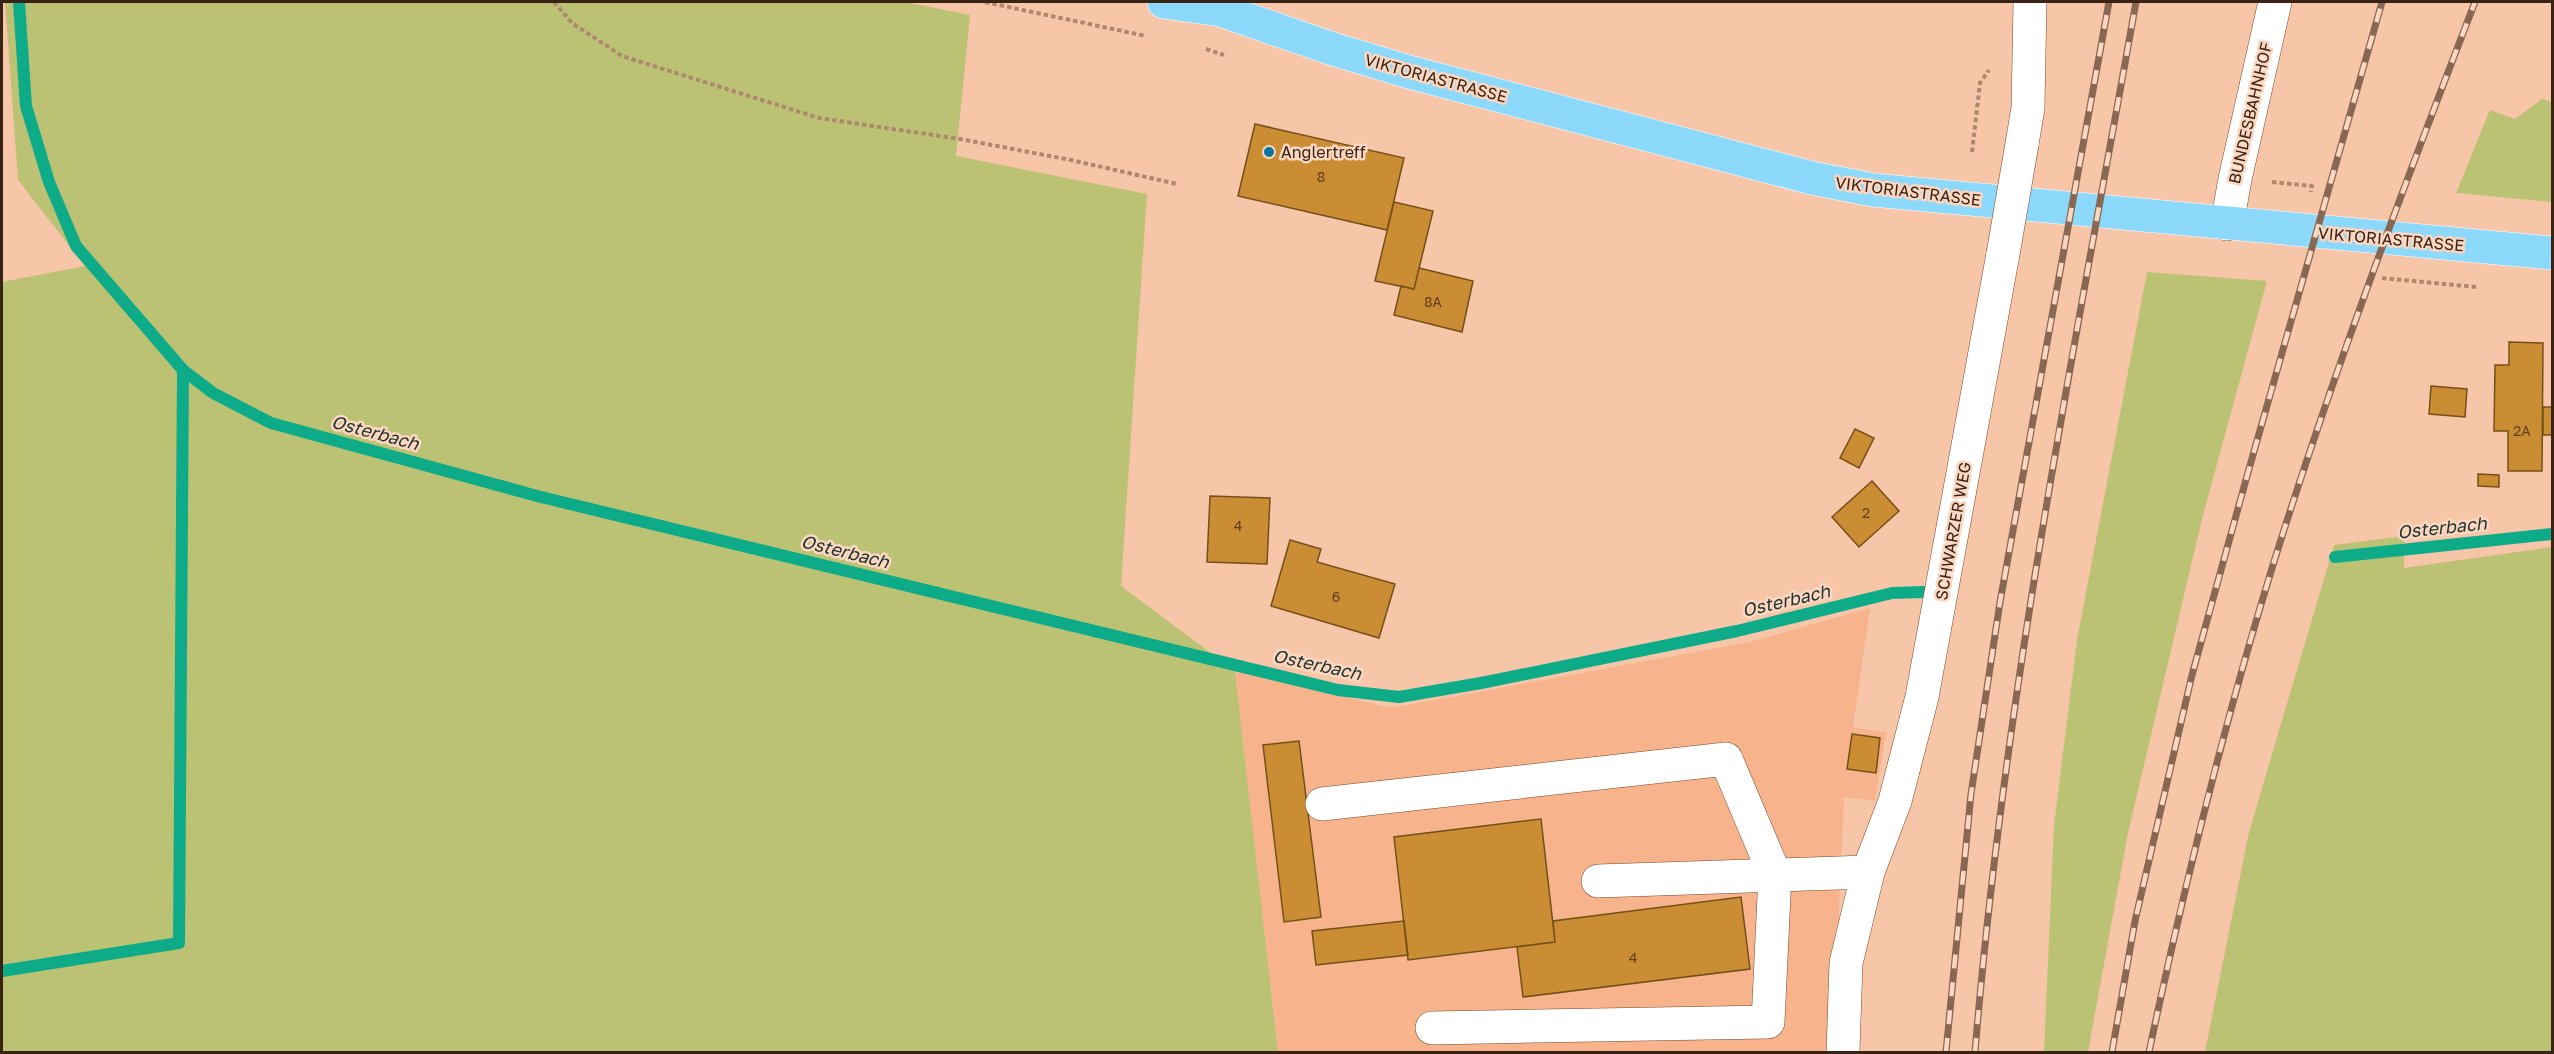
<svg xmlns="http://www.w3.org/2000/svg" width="2554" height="1054" font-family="'Golos Text',sans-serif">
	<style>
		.built { fill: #f7b48c }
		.green { fill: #bcc273 }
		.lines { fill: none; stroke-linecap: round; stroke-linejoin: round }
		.stream { stroke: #0eab89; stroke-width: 12 }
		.building { fill: #cb8d34; stroke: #754f19; stroke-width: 1.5 }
		.minor-casing { stroke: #794524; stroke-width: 34 }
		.major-casing { stroke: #fff; stroke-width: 34 }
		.path { stroke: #ae876f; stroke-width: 4; stroke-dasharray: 4.5 3; stroke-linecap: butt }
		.minor { stroke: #fff; stroke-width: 33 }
		.major { stroke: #8dd9fb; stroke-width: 33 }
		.rail-casing { stroke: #896853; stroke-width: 7 }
		.rail { stroke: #fbd6c0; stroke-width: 4.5; stroke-dasharray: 14; stroke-linecap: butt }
		.minor-bridge-casing { stroke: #794524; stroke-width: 34; stroke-linecap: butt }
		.minor-bridge { stroke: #fff; stroke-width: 33 }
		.poi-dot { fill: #0277a0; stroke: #fbd6c0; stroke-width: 2 }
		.labels { text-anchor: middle; stroke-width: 5; stroke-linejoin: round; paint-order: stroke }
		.number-label { font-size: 14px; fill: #5e3e1c }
		.street-label { font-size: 16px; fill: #392314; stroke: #fbd6c0 }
		.poi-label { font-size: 16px; fill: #392314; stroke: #fbd6c0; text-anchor: start }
		.water-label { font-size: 18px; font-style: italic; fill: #1e342d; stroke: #fbd6c0 }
	</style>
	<rect width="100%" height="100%" fill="#f7c6a9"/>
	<path class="built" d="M1870,608l-17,119 33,6 -11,68 -31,-4 -11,255h-555l-43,-381 156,37 359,-66z"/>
	<path class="green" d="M5,2h900l65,13 -14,141 191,38 -26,392 114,85 43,381h-1276v-770l83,-16 -67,-86z
		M2542,99l10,3v100l-96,-9 34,-83 25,9z
		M2147,272l120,9 -65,238 -74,314 -40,219h-44l10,-227 23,-185z
		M2404,536v32l148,-21v505h-347l44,-220 85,-287z"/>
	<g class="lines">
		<path class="stream" d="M19,2l7,104 23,76 27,64 107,124 30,23 58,30 266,73 801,194 61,7 82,-14 256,-52 155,-38 32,-1
			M2335,557l217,-23
			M2,971l177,-28 4,-573"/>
	</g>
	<path class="building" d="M1255,124l149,34 -17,72 -149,-34z
		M1394,202l39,9 -19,78 -39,-8z
		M1419,268l54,13 -11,51 -68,-17 7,-29 13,3z
		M2509,342l34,1 -1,128h-34v-40h-14l1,-66h14z
		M2431,386l36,3 -2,28 -36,-3z
		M2543,407h9v28h-9z
		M1855,429l19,9 -15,30 -19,-10z
		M2478,474l21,1v12l-21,-1z
		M1872,481l27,30 -40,36 -27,-30z
		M1210,496l60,2 -3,66 -60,-2z
		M1290,540l31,9 -4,13 78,22 -16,54 -108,-32z
		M1852,734l28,4 -4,35 -29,-4z
		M1299,741l22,176 -37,5 -21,-177z
		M1541,819l14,123 -147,18 -14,-123z
		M1741,897l9,72 -227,28 -6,-50 38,-5 -2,-21z
		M1404,921l4,34 -92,10 -4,-34z"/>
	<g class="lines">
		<defs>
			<path id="minor" d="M2022,144l6,-36 2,-106
				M2227,224l8,-45 40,-177
				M1322,804l404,-45 49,116 -7,147 -336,6
				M1598,881l270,-9
				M1843,1052l3,-89 22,-91 27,-71 27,-104 81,-443"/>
			<path id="major" d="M1164,2l49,7
				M1197,2l136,47 76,23 403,106 61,12 679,63"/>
		</defs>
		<use href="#minor" class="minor-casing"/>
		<use href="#major" class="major-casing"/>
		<path class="path" d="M554,2l18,21 50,33 197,62 141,21 111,21 106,24
			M985,2l161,34
			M1206,49l18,6
			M1972,152l8,-69 9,-13
			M2272,182l40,4 -1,6
			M2382,278l94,9"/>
		<use href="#minor" class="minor"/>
		<use href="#major" class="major"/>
		<defs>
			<path id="rail" d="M1946,1052l25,-258 29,-192 109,-600
				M1975,1052c29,-354 99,-701 161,-1050
				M2112,1052l23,-131 57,-246 55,-199 135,-474
				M2149,1052c40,-189 87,-378 148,-562 54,-164 116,-327 178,-488"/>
		</defs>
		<use href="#rail" class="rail-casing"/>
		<use href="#rail" class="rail"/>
		<defs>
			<path id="minor-bridge" d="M2003,254l19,-110"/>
		</defs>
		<use href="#minor-bridge" class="minor-bridge-casing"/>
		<use href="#minor-bridge" class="minor-bridge"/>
	</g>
	<circle class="poi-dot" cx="1269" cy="152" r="6"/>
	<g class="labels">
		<g class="number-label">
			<text x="1321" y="182">8</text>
			<text x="1433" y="307">8A</text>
			<text x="2522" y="436">2A</text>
			<text x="1866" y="518">2</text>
			<text x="1238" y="531">4</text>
			<text x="1336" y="602">6</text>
			<text x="1633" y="963">4</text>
		</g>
		<g class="street-label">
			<text transform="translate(1436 78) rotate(15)" y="6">VIKTORIASTRASSE</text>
			<text transform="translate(2250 113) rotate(-77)" y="6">BUNDESBAHNHOF</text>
			<text transform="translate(1908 191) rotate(7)" y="6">VIKTORIASTRASSE</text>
			<text transform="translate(2391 239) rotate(5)" y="6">VIKTORIASTRASSE</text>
			<text transform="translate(1953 531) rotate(-80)" y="6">SCHWARZER WEG</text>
		</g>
		<g class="poi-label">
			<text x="1281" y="158">Anglertreff</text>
		</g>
		<g class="water-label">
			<text transform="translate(375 433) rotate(15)" y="6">Osterbach</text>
			<text transform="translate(2442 528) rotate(-6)" y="6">Osterbach</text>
			<text transform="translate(845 552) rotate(14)" y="6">Osterbach</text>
			<text transform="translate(1786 601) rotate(-13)" y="6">Osterbach</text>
			<text transform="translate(1317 665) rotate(12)" y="6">Osterbach</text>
		</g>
	</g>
	<rect width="2554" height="1054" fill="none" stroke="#392314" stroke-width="6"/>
</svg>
